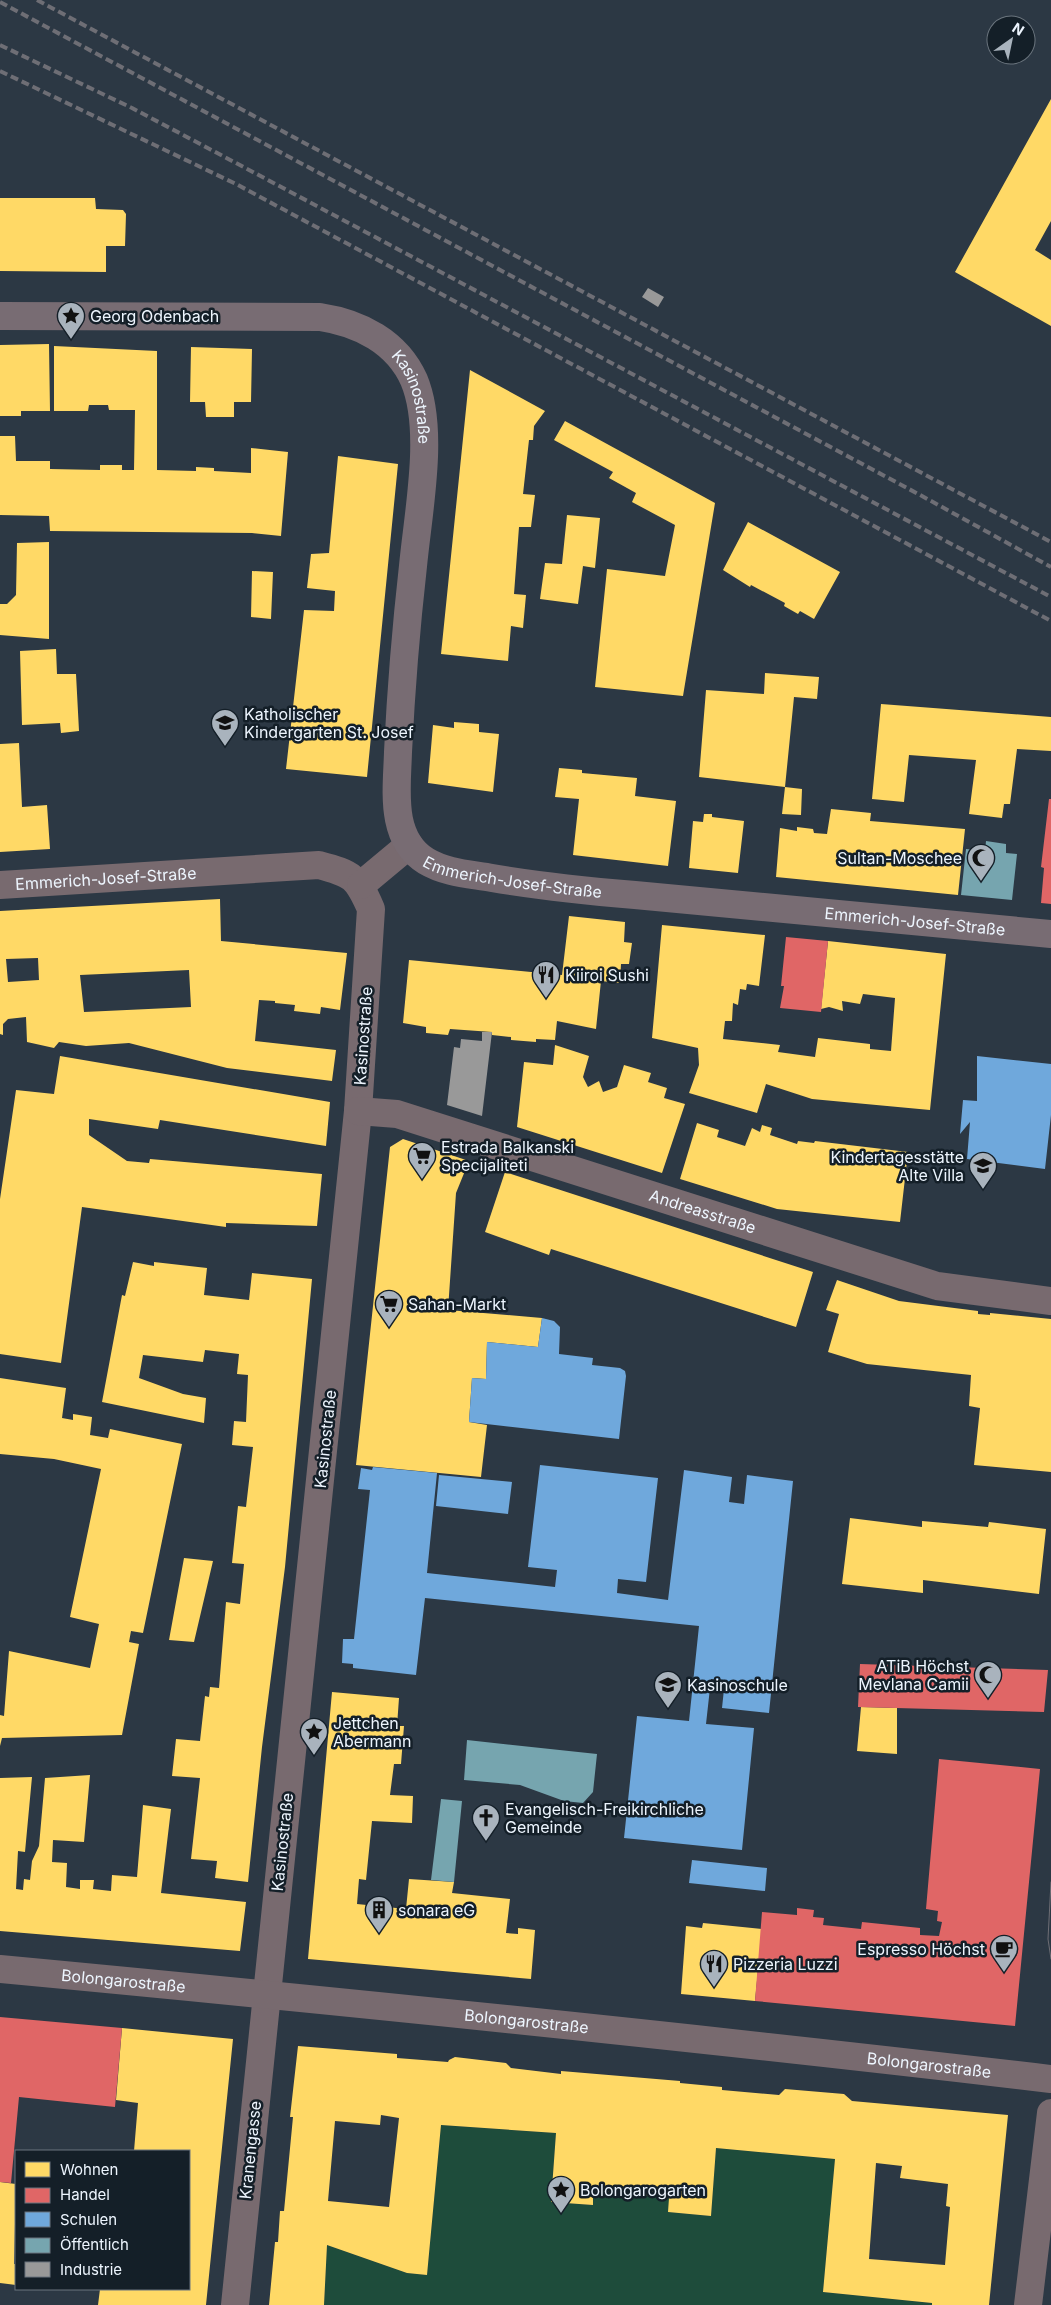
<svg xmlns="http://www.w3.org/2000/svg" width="1051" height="2305" font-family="Inter,sans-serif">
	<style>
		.green { fill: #1e4c3b }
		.homes { fill: #ffd966; fill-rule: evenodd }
		.shops { fill: #e06666 }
		.schools { fill: #6fa8dc }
		.public { fill: #76a5af }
		.industry { fill: #999 }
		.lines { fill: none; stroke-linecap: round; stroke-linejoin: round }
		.minor { stroke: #786a6f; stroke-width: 28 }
		.tertiary { stroke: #786a6f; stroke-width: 28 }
		.secondary { stroke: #786c73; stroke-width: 28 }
		.tram { stroke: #6e6e75; stroke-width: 1 }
		.rail { stroke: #6e6e75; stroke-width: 4; stroke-dasharray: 8 4; stroke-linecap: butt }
		.labels { text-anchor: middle; stroke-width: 5; stroke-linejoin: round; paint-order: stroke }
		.poi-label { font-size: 16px; fill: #edf5fe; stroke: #141f28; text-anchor: start }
		.street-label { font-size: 16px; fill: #edf5fe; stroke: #141f28 }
	</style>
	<rect width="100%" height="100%" fill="#2c3844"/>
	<path class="green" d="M441,2125l115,8 -5,69 41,3 1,-14 76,7v14l42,4 5,-68 119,11 -12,133 109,11v2h-608l3,-60 80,28 20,2z"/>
	<path class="homes" d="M1051,99v122l-16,29 16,10v66l-96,-54z
		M0,198h95l1,11 27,1 3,4 -1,32h-19v26l-106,-1z
		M49,344l1,67h-29v5h-21v-71z
		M54,346l103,5v119l39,1v-4l18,1v3l37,2v-25l37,4 -7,84 -29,-3 -202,-2 -1,-15 -49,-1v-79h15l1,25h34v8l50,1v-5h22v5h12l1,-60h-26l-1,-5h-19l-1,6h-34z
		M191,347l61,2 -1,53h-17v15h-28l-1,-15h-15z
		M470,370l75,41 -11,15 -1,14h-4l-6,54 12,1 -4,32h-12l-5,67 12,1 -3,33 -12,-2 -3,35 -67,-7z
		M565,421l150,82 -32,193 -88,-9 12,-118 58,7 10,-51 -43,-23 4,-9 -27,-15 4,-6 -59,-32z
		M338,456l60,8 -31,313 -81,-8 18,-159 30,1 1,-20 -28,-3 4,-34 18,-1z
		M567,515l33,3 -5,50 -12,-2 -5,38 -38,-5 5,-36 17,1z
		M748,522l92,50 -26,47 -14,-8 -2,3 -14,-8 1,-3 -34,-18 -1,2 -27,-17z
		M49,542v97l-49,-4v-31h7l9,-9 1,-52z
		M252,571l21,1 -2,47 -20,-2z
		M56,649l1,25h19l3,57 -18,2 -1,-10 -38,2 -2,-74z
		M765,673l54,4 -2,22 -23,-2 -9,90 17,2 -1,26 -19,-1 3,-27 -86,-10 7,-87 58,4z
		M881,704l170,13v34l-34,-2 -7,55h-6l-2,14 -33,-4 7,-54 -67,-5 -5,47 -32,-3z
		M454,722l25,2v8l20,2 -6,58 -65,-9 5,-58 21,3z
		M19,743l3,64 25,-2 3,44 -50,3v-108z
		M559,768l23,2v3l55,5 -2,18 41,5 -8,65 -95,-11 6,-56 -24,-2z
		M831,809l40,4 -1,8 95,8 -7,66 -182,-18 4,-49 17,3v-4l16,2 1,4 13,1z
		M704,814h8v3l32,4 -6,52 -49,-5 4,-47 10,1z
		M220,899l1,42 126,12 -7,57 -19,-3 -1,7 -26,-3 1,-6 -20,-2v-2l-16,-1 -4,41 81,9 -4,31 -105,-13 -98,-25 -43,3 -27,-4 -5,6 -27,-6 -1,-25 -18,2 -5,5v11l-3,-1v-123zM38,958l1,22 -31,2 -2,-23zM189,970l2,37 -107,5 -4,-37z
		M569,916l56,6 -1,20 8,1 -3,21h-8l-1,19 -19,-2 -5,48 -39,-8 -2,19 -19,-1v3l-25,-2v-3l-19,-2v-3l-42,-3 -2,6 -22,-2v-6l-23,-4 6,-63 153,15z
		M662,925l103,10 -6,51 -12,-2 -1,6 -6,-1 -2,16 -5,-2 -1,18h-7l-2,18 57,6 -2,7 37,5 3,-19 52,6v5l21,2 4,-53 -32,-4 -3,10 -18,-3 1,10 -14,-4 -8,2 7,-68 118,13 -16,156 -118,-11 -46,-15 -9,29 -68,-20 10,-28 -1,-17 -46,-10z
		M555,1045l34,11 -6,21 5,10 11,-6 4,11 14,-5 7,-22 27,8 -3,9 19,6 -3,10 21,6 -23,69 -145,-46 7,-65 29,3z
		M60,1056l270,46 -4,44 -166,-26 -2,9 -69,-10v16l38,26 22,2 1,-4 172,15 -5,52 -91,-3v4l-144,-20 -21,156 -61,-9v-155l16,-109 38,4z
		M697,1123l22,7 -2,7 28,9 7,-18 8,4 2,-7 10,3 -2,7 27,9 1,-3 16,2 1,-2 93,11 -8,70 -123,-13 -97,-30z
		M403,1139l66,22 -13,32 -8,117 94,8 -4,29 -51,-5 -1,37 -14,-1 -3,44 18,3 -6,52 -125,-12 34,-318z
		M505,1172l308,100 -17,55 -245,-78 -2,6 -64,-23z
		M133,1262l21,4v-4l53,6 -3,27 45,5 3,-27 60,6 -27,288 -23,180 -14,135 -33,-4 2,-17 -26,-2 9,-81 -28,-2 4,-37 24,2 5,-45 4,1 1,-10 9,1 7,-86 14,2 4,-40 -12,-1 6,-57 8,1 7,-60 -21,-2 2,-24 12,1 2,-47 -11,-1 2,-20 -34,-4 -2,12 -60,-7 -4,23 44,16 23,4 -2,25 -102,-21 20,-107 3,1z
		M837,1280l62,21 79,10v3l12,1v-2l61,6v153l-77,-7 6,-57 -11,-2 2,-31 -104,-11 -39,-12 11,-38 -13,-4z
		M0,1378l66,10 -4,30 11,2v-6l19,3 -2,18 18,3 2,-9 72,15 -39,189 -12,-2 -2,11 10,2 -17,91 -120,3 -2,8v-31l4,1 5,-65 81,17 9,-44 -29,-7 31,-148 -47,-10 -54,-5z
		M850,1518l72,9v-6l66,6 1,-5 57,7 -7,65 -116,-14v13l-81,-9z
		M184,1558l29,3 -19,81 -25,-2z
		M332,1692l67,6 -2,28h7l-3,38h-7l-4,31 23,1 -1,27 -40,-2 -6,59 -7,-1 -2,25 49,5 3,-30 45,3 -2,11 58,6 -4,34 12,1v-6l17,2 -4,49 -223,-20z
		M861,1707l36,1v46l-40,-3z
		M90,1775l-6,67 -31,-2 -1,22 15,1 -1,24 14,2v-9h14l-1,9 18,2 1,-16 25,2 6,-72 28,4 -10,84 85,9 -6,49 -240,-20v-153l32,-1 -7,75 -7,-1 -2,38 7,1 1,-11 6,1 2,-19 7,-15 6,-68z
		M703,1923l59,6 -7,72 -74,-7 5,-68 16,2z
		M122,2028l111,11 -27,266h-108l2,-16h89v-138h-55l4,-48 -22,-3z
		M298,2046l99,8v4l51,4 1,-2 6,-3 51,6 5,5 50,6v-3l119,10v2l42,4v3l57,5 6,-6 59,5 8,7 156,14 -19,190h-57v-2l-109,-11 12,-133 -119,-11 -5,68 -43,-4 1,-14 -76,-7v14l-42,-3 5,-69 -115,-8 -14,150 -20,-2 -80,-28 -3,60h-55l6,-63h3l2,-31h4l9,-94h-3zM381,2115l18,3 -10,89 -61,-6 7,-80 45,4zM876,2163l26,3 -2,12 48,6 -2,22 4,1 -5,58 -76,-6z
		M0,2182l16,2 -2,80h2v21l-16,-2z"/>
	<path class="shops" d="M1049,799h2v105l-10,-1 3,-35 -3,-1z
		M786,937l42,4 -7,71 -41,-4 4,-22h-3z
		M860,1664l188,6 -4,42 -186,-5z
		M939,1759l101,10 -25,257 -260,-25 7,-89 35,3v-7l17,2 -1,7 11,1 -1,7 38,4 1,-7 58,6v7l19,1 3,-14 -5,-1 1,-10 -12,-2z
		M0,2017l122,11 -7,79 -96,-10 -8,86 -11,-1z"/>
	<path class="schools" d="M977,1056l74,8v51l-6,54 -78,-10 3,-37 -10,12 3,-34 14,1z
		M542,1318l12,3 6,6 -1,27 34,4 -1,7 28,3 5,3 1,5 -7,63 -150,-17 3,-44 14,1 1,-37 51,5z
		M540,1465l118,13 -12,104 -28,-3 -1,14 51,7 16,-130 48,7 -3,25 15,2 3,-29 46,6 -24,232 -47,-5 3,-28 -14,-1 -5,45 48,4 -12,122 -118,-12 13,-122 52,5 10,-95 -274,-28 -9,77 -63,-7v-4l-11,-1 1,-24h11l16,-149 -12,-1 3,-21 11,2 1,-3 64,6 -10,100 128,14 2,-17 -29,-3z
		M439,1475l73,7 -4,32 -72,-8z
		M692,1860l75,8 -2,23 -76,-8z"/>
	<path class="public" d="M986,841l20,3v9l11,1 -5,46 -51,-5 5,-46 19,2z
		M467,1740l130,14 -4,38 -10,11 -19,-2 -44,-16 -56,-5z
		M441,1799l21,2 -8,81 -23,-2z"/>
	<path class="industry" d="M648,288l16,9 -6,10 -16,-10z
		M482,1032h10l-10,84 -35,-11 7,-58 6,1 1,-9 21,2z"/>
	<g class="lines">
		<g class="minor">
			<path id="s1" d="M0,885l319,-20c34,9 38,12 52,44l-13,202 -123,1194"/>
			<path d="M361,885l48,-40"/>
			<path id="s2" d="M358,1111l39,3 540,172 114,15"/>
			<path d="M1028,2305l23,-192"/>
		</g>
		<path class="tertiary" id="s3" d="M0,1969c351,33 701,69 1051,110"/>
		<path class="secondary" id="s4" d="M0,316l320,1c40,6 77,25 94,63 21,50 4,132 -1,186 -7,62 -12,124 -15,186 -1,37 -9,86 28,109 20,12 44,13 66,17 48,8 95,13 143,17 138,13 277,26 416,39"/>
		<path class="tram" d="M1051,1882l-3,57 3,20"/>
		<path class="rail" d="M37,0l1014,542
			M0,2l922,494 129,71
			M0,45l132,63 89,47 830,442
			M0,71l236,113 815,437"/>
	</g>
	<defs>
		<symbol id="sight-pin" viewBox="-11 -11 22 30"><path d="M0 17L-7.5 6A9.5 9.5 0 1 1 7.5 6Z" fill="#a9b3bd" stroke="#141f28"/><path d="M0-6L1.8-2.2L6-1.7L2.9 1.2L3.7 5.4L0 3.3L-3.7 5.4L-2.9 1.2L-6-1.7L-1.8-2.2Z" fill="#111"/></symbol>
		<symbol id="school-pin" viewBox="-11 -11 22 30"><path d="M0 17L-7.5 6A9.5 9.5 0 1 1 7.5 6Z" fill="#a9b3bd" stroke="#141f28"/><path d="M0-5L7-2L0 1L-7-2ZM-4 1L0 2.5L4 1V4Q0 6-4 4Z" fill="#111"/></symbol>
		<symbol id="mosque-pin" viewBox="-11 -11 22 30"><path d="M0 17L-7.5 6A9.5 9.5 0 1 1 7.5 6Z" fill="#a9b3bd" stroke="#141f28"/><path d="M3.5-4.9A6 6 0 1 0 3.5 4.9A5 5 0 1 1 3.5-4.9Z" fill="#111"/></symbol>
		<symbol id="restaurant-pin" viewBox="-11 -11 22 30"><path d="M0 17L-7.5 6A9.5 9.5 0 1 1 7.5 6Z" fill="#a9b3bd" stroke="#141f28"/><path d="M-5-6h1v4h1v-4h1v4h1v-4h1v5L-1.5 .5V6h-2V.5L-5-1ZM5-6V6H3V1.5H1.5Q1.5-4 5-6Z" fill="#111"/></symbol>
		<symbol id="supermarket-pin" viewBox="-11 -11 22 30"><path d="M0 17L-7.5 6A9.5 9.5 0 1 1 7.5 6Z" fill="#a9b3bd" stroke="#141f28"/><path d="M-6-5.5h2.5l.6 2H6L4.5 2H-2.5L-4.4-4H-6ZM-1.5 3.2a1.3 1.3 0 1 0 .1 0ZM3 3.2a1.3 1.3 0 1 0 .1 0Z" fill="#111"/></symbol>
		<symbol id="church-pin" viewBox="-11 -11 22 30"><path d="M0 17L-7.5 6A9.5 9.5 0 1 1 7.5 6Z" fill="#a9b3bd" stroke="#141f28"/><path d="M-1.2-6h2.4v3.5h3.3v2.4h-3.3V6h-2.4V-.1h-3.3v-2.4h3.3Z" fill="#111"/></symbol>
		<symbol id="building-pin" viewBox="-11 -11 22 30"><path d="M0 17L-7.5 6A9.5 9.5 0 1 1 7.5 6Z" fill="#a9b3bd" stroke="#141f28"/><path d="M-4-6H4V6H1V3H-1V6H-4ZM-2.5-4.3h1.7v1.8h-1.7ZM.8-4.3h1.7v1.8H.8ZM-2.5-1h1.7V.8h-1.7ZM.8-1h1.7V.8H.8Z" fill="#111"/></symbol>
		<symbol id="cafe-pin" viewBox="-11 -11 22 30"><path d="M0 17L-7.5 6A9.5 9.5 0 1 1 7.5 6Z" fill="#a9b3bd" stroke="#141f28"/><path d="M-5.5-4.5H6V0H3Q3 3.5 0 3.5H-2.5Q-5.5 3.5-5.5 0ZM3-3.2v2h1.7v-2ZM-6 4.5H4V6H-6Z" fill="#111"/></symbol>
	</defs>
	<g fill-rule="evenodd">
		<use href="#sight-pin" x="55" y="300" width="32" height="43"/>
		<use href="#school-pin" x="209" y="707" width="32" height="43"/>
		<use href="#mosque-pin" x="965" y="842" width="32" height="43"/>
		<use href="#restaurant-pin" x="530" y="959" width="32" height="43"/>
		<use href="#supermarket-pin" x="406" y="1140" width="32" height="43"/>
		<use href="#school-pin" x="967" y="1150" width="32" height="43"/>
		<use href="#supermarket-pin" x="373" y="1288" width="32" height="43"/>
		<use href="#mosque-pin" x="972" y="1659" width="32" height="43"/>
		<use href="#school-pin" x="652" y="1669" width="32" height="43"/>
		<use href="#sight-pin" x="298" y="1716" width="32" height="43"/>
		<use href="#church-pin" x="470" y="1802" width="32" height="43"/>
		<use href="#building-pin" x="363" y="1894" width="32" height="43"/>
		<use href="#cafe-pin" x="988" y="1933" width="32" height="43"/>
		<use href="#restaurant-pin" x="698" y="1948" width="32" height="43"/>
		<use href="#sight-pin" x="545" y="2174" width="32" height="43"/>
	</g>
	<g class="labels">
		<g class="poi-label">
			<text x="90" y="322">Georg Odenbach</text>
			<text x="244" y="720">Katholischer<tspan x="244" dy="18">Kindergarten St. Josef</tspan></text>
			<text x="962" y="864" text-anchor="end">Sultan-Moschee</text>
			<text x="565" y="981">Kiiroi Sushi</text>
			<text x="441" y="1153">Estrada Balkanski<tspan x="441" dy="18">Specijaliteti</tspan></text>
			<text x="964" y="1163" text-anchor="end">Kindertagesstätte<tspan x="964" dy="18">Alte Villa</tspan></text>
			<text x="408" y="1310">Sahan-Markt</text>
			<text x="969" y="1672" text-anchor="end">ATiB Höchst<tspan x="969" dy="18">Mevlana Camii</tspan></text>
			<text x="687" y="1691">Kasinoschule</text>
			<text x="333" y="1729">Jettchen<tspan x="333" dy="18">Abermann</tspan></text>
			<text x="505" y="1815">Evangelisch-Freikirchliche<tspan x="505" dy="18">Gemeinde</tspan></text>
			<text x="398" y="1916">sonara eG</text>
			<text x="985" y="1955" text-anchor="end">Espresso Höchst</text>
			<text x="733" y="1970">Pizzeria Luzzi</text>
			<text x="580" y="2196">Bolongarogarten</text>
		</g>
		<g class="street-label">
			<text dy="6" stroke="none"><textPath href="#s4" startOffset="454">Kasinostraße</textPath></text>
			<text dy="6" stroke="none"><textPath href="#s4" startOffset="1020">Emmerich-Josef-Straße</textPath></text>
			<text dy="6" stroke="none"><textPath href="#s1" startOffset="106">Emmerich-Josef-Straße</textPath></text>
			<text dy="6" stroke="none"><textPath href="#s4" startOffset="1425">Emmerich-Josef-Straße</textPath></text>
			<text transform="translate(363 1036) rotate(-86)" y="6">Kasinostraße</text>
			<text dy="6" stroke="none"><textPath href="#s2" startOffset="360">Andreasstraße</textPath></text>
			<text transform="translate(325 1439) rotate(-84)" y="6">Kasinostraße</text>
			<text transform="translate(282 1842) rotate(-84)" y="6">Kasinostraße</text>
			<text dy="6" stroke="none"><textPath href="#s3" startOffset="124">Bolongarostraße</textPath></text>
			<text dy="6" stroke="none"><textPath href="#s3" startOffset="529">Bolongarostraße</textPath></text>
			<text dy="6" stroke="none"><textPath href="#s3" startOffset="934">Bolongarostraße</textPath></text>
			<text transform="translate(250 2150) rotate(-84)" y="6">Kranengasse</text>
		</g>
	</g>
	<rect x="15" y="2150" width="175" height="140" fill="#141f28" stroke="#6b757e"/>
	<rect x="25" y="2162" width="25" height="15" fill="#ffd966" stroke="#6b757e"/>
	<text x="60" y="2175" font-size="15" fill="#edf5fe">Wohnen</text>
	<rect x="25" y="2188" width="25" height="15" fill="#e06666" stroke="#6b757e"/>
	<text x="60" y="2200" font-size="15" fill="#edf5fe">Handel</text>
	<rect x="25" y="2212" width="25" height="15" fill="#6fa8dc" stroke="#6b757e"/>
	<text x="60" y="2225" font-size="15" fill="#edf5fe">Schulen</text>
	<rect x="25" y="2238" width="25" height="15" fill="#76a5af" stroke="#6b757e"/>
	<text x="60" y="2250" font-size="15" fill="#edf5fe">Öffentlich</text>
	<rect x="25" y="2262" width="25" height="15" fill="#999999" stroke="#6b757e"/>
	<text x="60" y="2275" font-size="15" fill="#edf5fe">Industrie</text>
	<g transform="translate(1011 40) rotate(33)"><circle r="24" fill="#141f28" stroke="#6b757e"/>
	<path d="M0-4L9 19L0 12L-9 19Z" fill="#a9b3bd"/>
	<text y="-8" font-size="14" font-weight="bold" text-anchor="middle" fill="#edf5fe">N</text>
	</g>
</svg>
